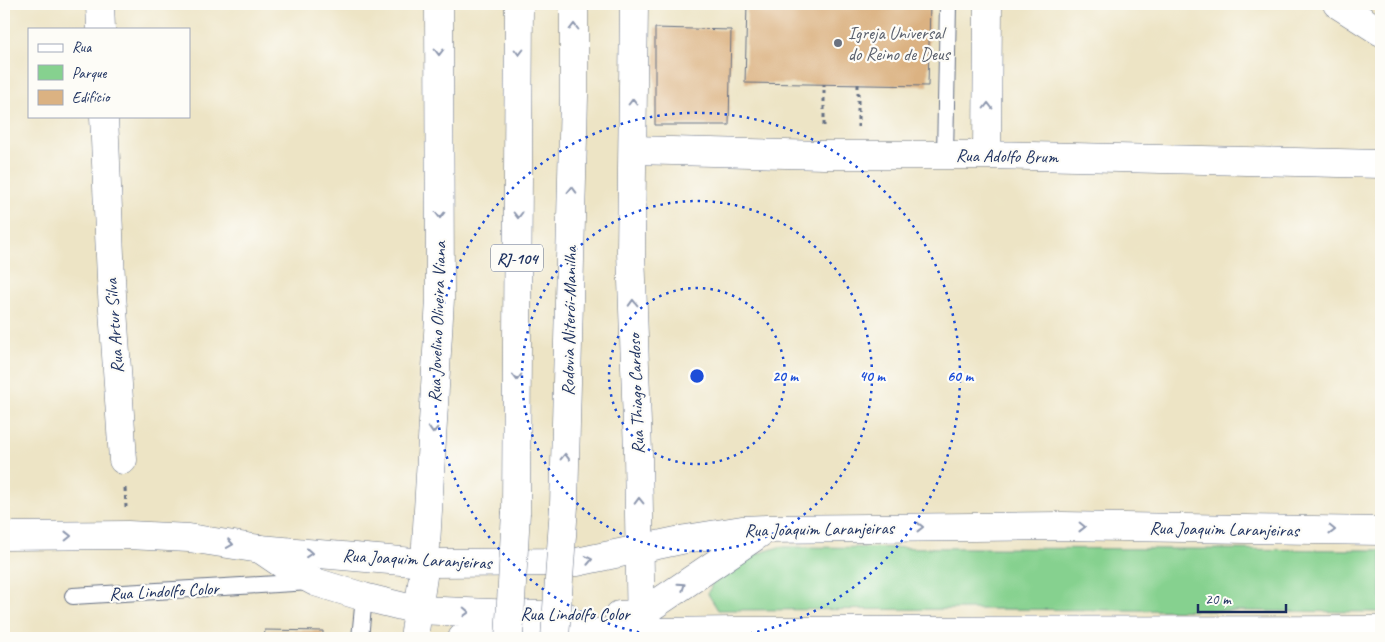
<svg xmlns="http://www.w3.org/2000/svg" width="1385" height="642" font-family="Caveat,sans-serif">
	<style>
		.green { fill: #86d18f; stroke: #508076 }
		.building { fill: #dbb282 }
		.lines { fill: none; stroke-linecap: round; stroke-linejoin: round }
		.service-casing { stroke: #646e82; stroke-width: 18 }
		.minor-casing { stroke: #646e82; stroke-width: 29 }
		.secondary-casing { stroke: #646e82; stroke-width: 29 }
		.primary-casing { stroke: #646e82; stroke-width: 29 }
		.trunk-casing { stroke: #646e82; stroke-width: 29 }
		.path { stroke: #646e82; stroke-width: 3; stroke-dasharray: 4 4; stroke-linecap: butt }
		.service { stroke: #fff; stroke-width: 16 }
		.minor { stroke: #fff; stroke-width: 28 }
		.secondary { stroke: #fff; stroke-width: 28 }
		.primary { stroke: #fff; stroke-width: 28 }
		.trunk { stroke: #fff; stroke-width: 28 }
		.trunk-bridge-casing { stroke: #646e82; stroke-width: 29; stroke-linecap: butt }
		.trunk-bridge { stroke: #fff; stroke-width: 28 }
		.oneway { stroke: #8d97ae }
		.ring { fill: none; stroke: #1d4ed8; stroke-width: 2.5; stroke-dasharray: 2.5 5 }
		.worship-dot { fill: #6b7280; stroke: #fdfcf7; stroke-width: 2 }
		.labels { text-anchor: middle; stroke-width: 4.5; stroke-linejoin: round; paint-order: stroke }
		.shield { fill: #fdfcf7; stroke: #5f6c8c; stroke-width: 1 }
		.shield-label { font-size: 16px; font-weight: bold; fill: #1b2f5e }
		.worship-label { font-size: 18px; fill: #5b616d; stroke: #fdfcf7; text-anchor: start }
		.street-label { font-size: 18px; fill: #1b2f5e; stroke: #fdfcf7 }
		.centre { fill: #1d4ed8; stroke: #fdfcf7; stroke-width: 2.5 }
		.ring-label { font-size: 15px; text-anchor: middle; font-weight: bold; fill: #1d4ed8; stroke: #fdfcf7; stroke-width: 4.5; stroke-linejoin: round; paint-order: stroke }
	</style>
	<rect width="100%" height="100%" fill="#fdfcf7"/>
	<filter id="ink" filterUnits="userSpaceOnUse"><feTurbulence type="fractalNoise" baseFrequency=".02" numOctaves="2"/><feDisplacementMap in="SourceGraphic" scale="10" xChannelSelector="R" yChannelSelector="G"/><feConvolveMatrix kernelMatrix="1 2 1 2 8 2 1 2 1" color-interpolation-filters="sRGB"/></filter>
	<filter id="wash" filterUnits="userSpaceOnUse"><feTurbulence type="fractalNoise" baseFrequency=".0096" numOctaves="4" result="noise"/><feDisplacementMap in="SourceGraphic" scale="20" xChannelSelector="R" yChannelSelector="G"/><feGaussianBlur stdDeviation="1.12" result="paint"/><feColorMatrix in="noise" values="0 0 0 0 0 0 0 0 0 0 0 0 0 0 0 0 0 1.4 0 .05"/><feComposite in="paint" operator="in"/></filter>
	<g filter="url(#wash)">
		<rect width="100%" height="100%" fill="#ede4c5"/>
		<path class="green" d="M779,547l602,3v62l-393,-3 -270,1 -10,-16 5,-13 37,-25z"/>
		<g id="blocks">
			<path class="building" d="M747,4h183l-2,82 -183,-3z
				M655,28l76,2 -2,95h-74z
				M265,630l58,1v7h-59z"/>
		</g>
	</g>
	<g filter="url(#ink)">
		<use href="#blocks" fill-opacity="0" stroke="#646e82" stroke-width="1"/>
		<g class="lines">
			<defs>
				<path id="service" d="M945,155l3,-151
					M73,596l237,-14
					M360,638l4,-41"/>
				<path id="minor" d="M100,4l1,25
					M1337,4l44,28
					M104,116l7,163 12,181
					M633,150l191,5h163l394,9
					M987,155l1,-151"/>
				<path id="secondary" d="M4,536l124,-1 61,3 71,11 165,14 152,-1 109,-23 56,-9 24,-1 296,-3 319,5
					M417,610l149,6
					M619,615l22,-1 124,-84
					M462,638l15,-4 260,-3 644,-1"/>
				<path id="primary" d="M634,4l-3,247 7,202 3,185
					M260,549l25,17 30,16 49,15 53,13
					M414,638l11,-75 15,-264 -1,-295"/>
				<path id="trunk" d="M564,506l10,-410v-92
					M516,512l3,-508"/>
			</defs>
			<use href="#service" class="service-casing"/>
			<use href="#minor" class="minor-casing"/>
			<use href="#secondary" class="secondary-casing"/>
			<use href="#primary" class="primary-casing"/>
			<use href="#trunk" class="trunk-casing"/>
			<path class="path" d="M858,84v43
				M824,126v-42
				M125,488l1,19"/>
			<use href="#service" class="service"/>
			<use href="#minor" class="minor"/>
			<use href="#secondary" class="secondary"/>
			<use href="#primary" class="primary"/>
			<use href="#trunk" class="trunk"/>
			<defs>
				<path id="trunk-bridge" d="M509,638l7,-126
					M555,638l9,-132"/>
			</defs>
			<use href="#trunk-bridge" class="trunk-bridge-casing"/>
			<use href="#trunk-bridge" class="trunk-bridge"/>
		</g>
		<defs><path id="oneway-chevron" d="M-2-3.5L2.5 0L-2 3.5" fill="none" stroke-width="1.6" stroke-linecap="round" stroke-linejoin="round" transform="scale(1.25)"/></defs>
		<g class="oneway">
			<use href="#oneway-chevron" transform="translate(574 27) rotate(-90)"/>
			<use href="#oneway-chevron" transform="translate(439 52) rotate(90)"/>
			<use href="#oneway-chevron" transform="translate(519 52) rotate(90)"/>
			<use href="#oneway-chevron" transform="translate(633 102) rotate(-90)"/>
			<use href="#oneway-chevron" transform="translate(988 106) rotate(-90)"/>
			<use href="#oneway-chevron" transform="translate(572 190) rotate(-89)"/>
			<use href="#oneway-chevron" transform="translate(440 215) rotate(90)"/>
			<use href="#oneway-chevron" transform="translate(518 215) rotate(90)"/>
			<use href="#oneway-chevron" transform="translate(633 303) rotate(-92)"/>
			<use href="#oneway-chevron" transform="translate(517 377) rotate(90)"/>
			<use href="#oneway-chevron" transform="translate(433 430) rotate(93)"/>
			<use href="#oneway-chevron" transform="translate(565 457) rotate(-89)"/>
			<use href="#oneway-chevron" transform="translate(639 501) rotate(-91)"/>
			<use href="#oneway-chevron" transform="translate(920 527)"/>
			<use href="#oneway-chevron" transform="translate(1082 527) rotate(1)"/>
			<use href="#oneway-chevron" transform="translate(1332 530) rotate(1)"/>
			<use href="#oneway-chevron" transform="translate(68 536) rotate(-1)"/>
			<use href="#oneway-chevron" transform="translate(230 544) rotate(9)"/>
			<use href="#oneway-chevron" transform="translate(309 553) rotate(5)"/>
			<use href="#oneway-chevron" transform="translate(589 560) rotate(-11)"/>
			<use href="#oneway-chevron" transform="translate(682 586) rotate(-34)"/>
			<use href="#oneway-chevron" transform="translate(466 612) rotate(2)"/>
		</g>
	</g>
	<g class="ring">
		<circle cx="697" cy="376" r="88"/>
		<circle cx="697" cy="376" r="175"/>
		<path d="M676 638A263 263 0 1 1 718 638"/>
	</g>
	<circle class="worship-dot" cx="838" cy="43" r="5"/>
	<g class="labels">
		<rect class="shield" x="491" y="244.5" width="52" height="27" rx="4"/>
		<g class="shield-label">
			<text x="517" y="264">RJ-104</text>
		</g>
		<g class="worship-label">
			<text x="848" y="39">Igreja Universal<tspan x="848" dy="21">do Reino de Deus</tspan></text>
		</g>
		<g class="street-label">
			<text transform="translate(1007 156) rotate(1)" y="6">Rua Adolfo Brum</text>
			<text transform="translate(569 321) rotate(-89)" y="6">Rodovia Niterói-Manilha</text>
			<text transform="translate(437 322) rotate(-88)" y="6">Rua Jovelino Oliveira Viana</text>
			<text transform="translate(114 326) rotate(-94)" y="6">Rua Artur Silva</text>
			<text transform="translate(636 394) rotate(-92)" y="6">Rua Thiago Cardoso</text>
			<text transform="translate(819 529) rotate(-1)" y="6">Rua Joaquim Laranjeiras</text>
			<text transform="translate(1224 529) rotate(1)" y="6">Rua Joaquim Laranjeiras</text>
			<text transform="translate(417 559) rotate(3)" y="6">Rua Joaquim Laranjeiras</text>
			<text transform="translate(164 591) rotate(-3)" y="6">Rua Lindolfo Color</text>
			<text x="575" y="620">Rua Lindolfo Color</text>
		</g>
	</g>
	<circle cx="697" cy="376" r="8" class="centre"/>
	<g class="ring-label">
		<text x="785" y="381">20 m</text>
		<text x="872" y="381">40 m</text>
		<text x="960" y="381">60 m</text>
	</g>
	<rect width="1385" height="642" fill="none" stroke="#fdfcf7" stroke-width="20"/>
	<rect x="28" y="28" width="162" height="90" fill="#fdfcf7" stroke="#a3aaba"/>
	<rect x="38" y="44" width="25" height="8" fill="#ffffff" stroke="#a3aaba"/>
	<text x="72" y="52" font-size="15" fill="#1b2f5e">Rua</text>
	<rect x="38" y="65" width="25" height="15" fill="#86d18f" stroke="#a3aaba"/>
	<text x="72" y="78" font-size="15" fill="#1b2f5e">Parque</text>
	<rect x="38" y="90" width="25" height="15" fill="#dbb282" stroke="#a3aaba"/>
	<text x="72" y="102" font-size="15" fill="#1b2f5e">Edifício</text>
	<path d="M1198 604v8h88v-8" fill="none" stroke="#1b2f5e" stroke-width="2.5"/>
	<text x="1205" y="604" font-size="15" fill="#1b2f5e" stroke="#fdfcf7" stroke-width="4" paint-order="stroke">20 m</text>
</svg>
